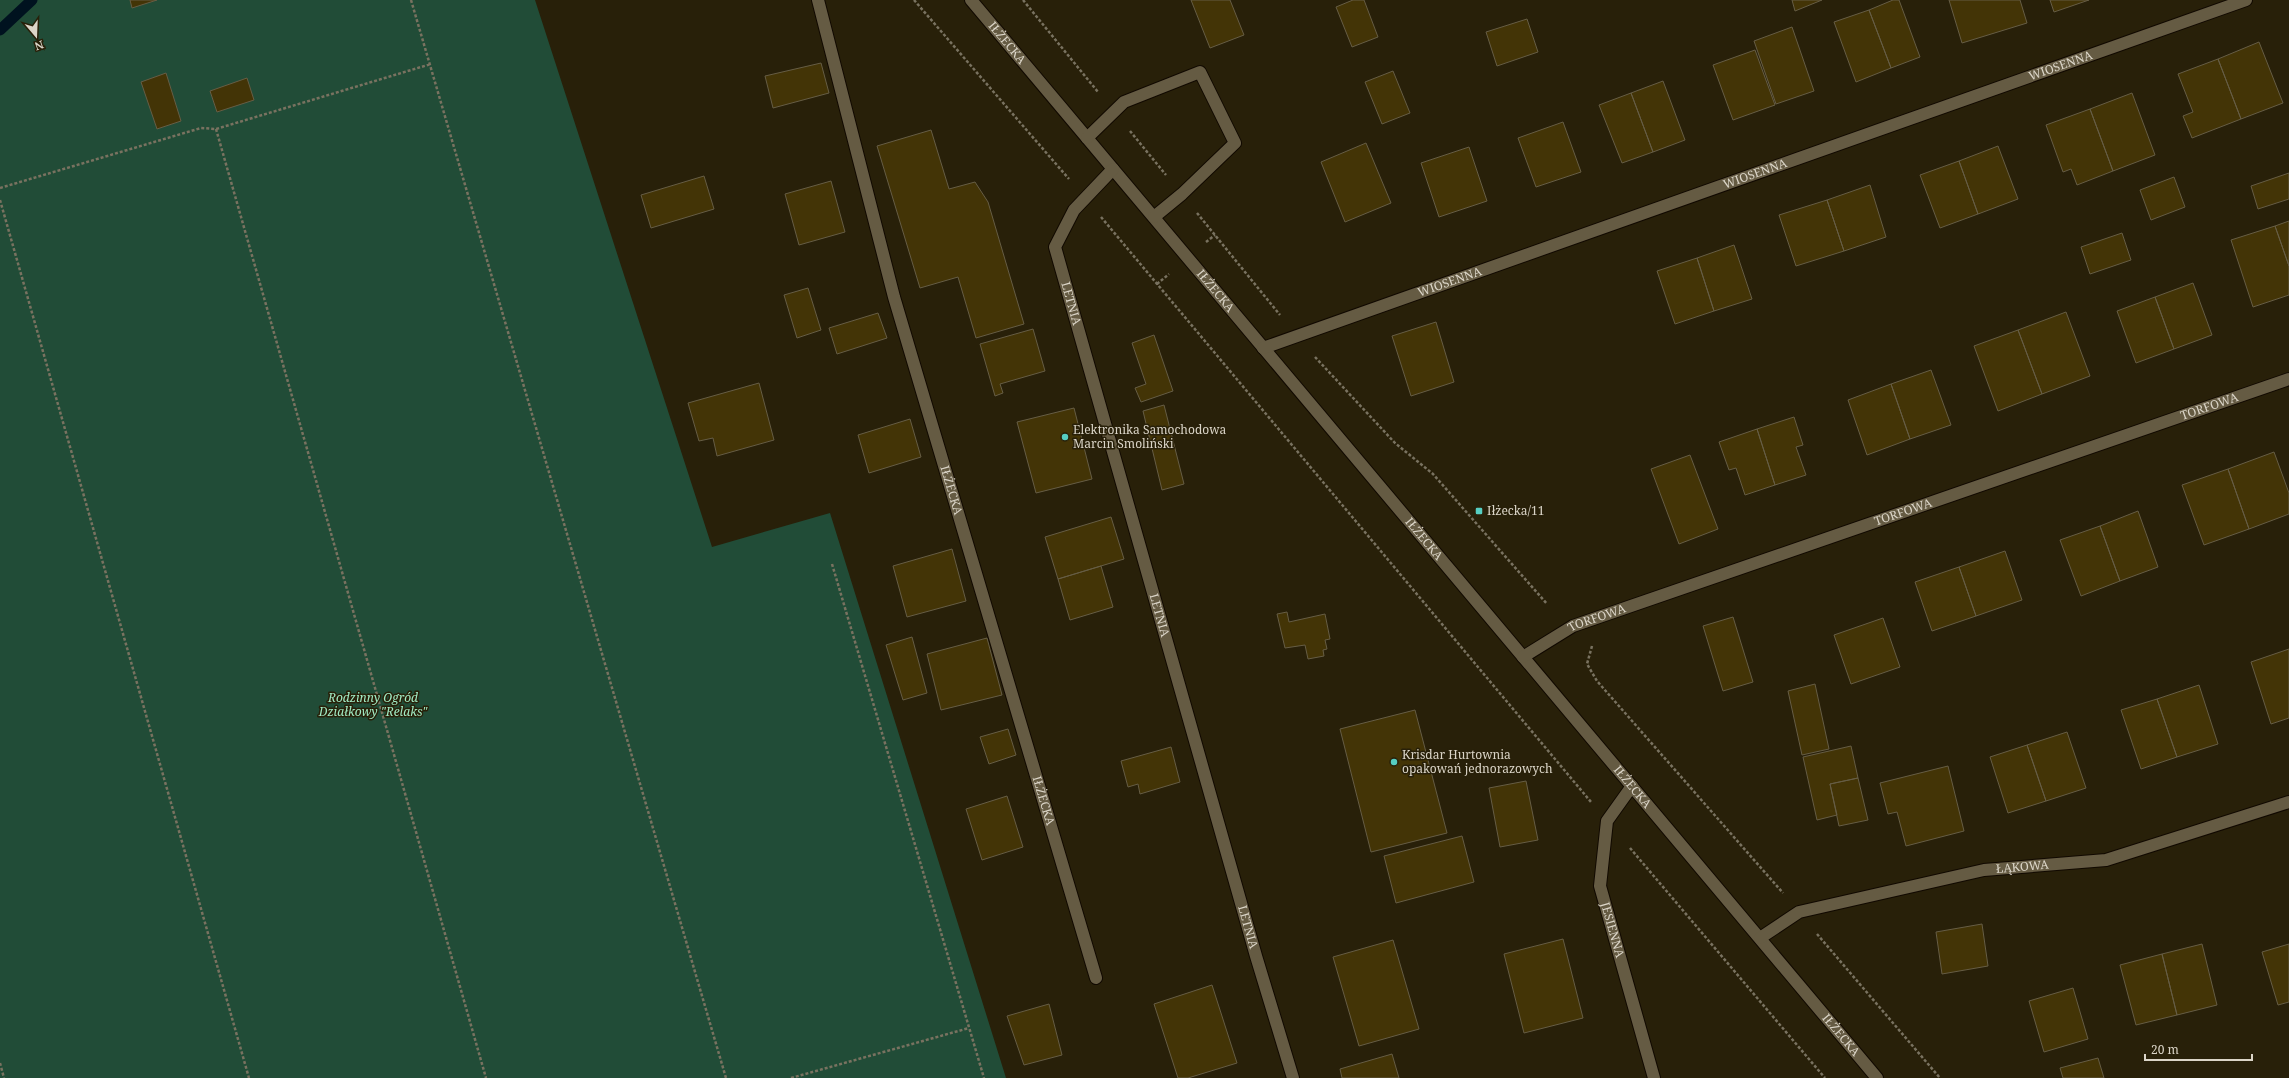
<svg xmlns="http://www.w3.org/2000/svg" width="2289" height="1078" font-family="'Noto Serif',serif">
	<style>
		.green { fill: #214c37 }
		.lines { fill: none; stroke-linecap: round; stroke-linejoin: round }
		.stream { stroke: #00121f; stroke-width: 11 }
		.building { fill: #433406; stroke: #665d45 }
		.minor-casing { stroke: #110900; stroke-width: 14 }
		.path { stroke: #797260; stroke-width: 2.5; stroke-dasharray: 3 2; stroke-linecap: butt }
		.minor { stroke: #655b43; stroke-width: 12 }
		.poi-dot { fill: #56cec2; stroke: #282009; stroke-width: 1.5 }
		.labels { text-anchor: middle; stroke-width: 3; stroke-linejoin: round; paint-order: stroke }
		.street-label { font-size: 12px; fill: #dbd5c8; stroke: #282009 }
		.poi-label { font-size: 12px; fill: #dbd5c8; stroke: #282009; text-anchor: start }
		.park-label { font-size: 12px; font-style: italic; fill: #a1ecc5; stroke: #282009 }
	</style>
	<rect width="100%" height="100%" fill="#282009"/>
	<path class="green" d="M0,0h535l177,547 118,-34 176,565h-1006z"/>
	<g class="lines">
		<path class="stream" d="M0,30l32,-30"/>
	</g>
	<path class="building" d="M130,0h27l-25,8z
		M1191,0h39l14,35 -34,13z
		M1353,0h11l14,37 -26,10 -16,-40z
		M1792,0h30l-27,11z
		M1893,0h6l21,57 -29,11 -22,-58z
		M1949,0h71l7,23 -65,20z
		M2050,0h39l-35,12z
		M1869,10l22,58 -35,14 -22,-60z
		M1527,19l11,33 -41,14 -11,-34z
		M1792,27l22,64 -38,13 -22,-63z
		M2259,42l24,61 -42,16 -23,-60z
		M1755,50l20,55 -42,15 -20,-55z
		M2218,59l23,60 -49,19 -9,-22 10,-4 -15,-38z
		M821,63l8,30 -56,15 -8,-32z
		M1393,71l17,42 -28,11 -17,-42z
		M166,73l15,48 -24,8 -16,-47z
		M247,78l7,22 -37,12 -7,-21z
		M1663,81l22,59 -32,12 -22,-59z
		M1631,93l22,59 -31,11 -23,-58z
		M2132,93l23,62 -42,16 -23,-62z
		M2090,109l23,62 -36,14 -6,-16 -8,3 -17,-47z
		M1563,122l18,50 -45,15 -18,-49z
		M931,130l18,59 26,-7 13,20 36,122 -48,14 -18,-61 -38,11 -43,-142z
		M1366,143l25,60 -46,19 -24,-60z
		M1998,146l20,53 -40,15 -19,-53z
		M1469,147l18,54 -48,16 -18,-54z
		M1959,161l19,53 -38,14 -20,-53z
		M2289,173v26l-31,10 -7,-23z
		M704,176l10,33 -63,19 -10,-33z
		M2174,177l11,30 -34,13 -11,-30z
		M831,181l14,51 -46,13 -14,-51z
		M1870,185l16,52 -42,14 -17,-51z
		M1827,200l17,51 -48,15 -17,-51z
		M2289,221v45l-14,-40z
		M2275,226l14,40v29l-36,12 -22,-67z
		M2122,233l9,27 -41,14 -9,-27z
		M1734,245l18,54 -38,12 -17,-53z
		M1697,258l17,53 -39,13 -18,-53z
		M2193,283l19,52 -38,14 -19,-52z
		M808,288l13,42 -24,8 -13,-43z
		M2155,297l19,52 -38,14 -19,-52z
		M2066,312l24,64 -48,18 -24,-64z
		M878,313l9,25 -50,16 -8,-26z
		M1436,322l18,60 -43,14 -19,-60z
		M1033,329l12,42 -45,13 3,9 -8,3 -15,-52z
		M2018,330l24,64 -44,17 -24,-65z
		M1154,335l19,56 -32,11 -6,-14 11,-4 -14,-41z
		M1931,370l20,55 -41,14 -19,-55z
		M759,383l15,57 -57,16 -4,-18 -14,3 -11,-38z
		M1891,384l19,55 -43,16 -19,-55z
		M1164,405l20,79 -22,6 -19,-79z
		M1074,408l18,71 -56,14 -19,-71z
		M1794,417l9,28 -7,2 10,28 -31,10 -18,-56z
		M910,419l11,38 -52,16 -11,-38z
		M1757,429l18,56 -30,10 -9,-27 -7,2 -10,-28z
		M2274,452l15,41v21l-40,15 -21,-60z
		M1690,455l28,74 -39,15 -28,-75z
		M2228,469l21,60 -45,16 -22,-60z
		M2138,511l20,56 -38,14 -20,-55z
		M1111,517l13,42 -66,20 -13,-42z
		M2100,526l20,55 -39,15 -21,-56z
		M952,549l14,52 -59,16 -14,-51z
		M2005,551l17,49 -46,16 -17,-49z
		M1101,566l12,41 -43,13 -12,-41z
		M1959,567l17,49 -44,15 -17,-49z
		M1287,612l2,10 36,-8 5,25 -5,1 2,9 -4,1 1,6 -16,3 -3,-14 -20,3 -8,-34z
		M1733,617l20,65 -30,9 -20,-65z
		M1883,618l17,49 -49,17 -17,-49z
		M912,637l15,56 -24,7 -17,-55z
		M987,638l15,57 -61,15 -14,-56z
		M2289,649v69l-18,6 -20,-62z
		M1815,684l14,65 -27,6 -14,-64z
		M2199,685l19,59 -41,13 -20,-58z
		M2157,699l20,58 -36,12 -20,-59z
		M1415,710l32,123 -76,19 -31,-123z
		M1008,729l8,26 -27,9 -9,-27z
		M2067,732l19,56 -40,13 -19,-56z
		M2027,745l19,56 -38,12 -18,-56z
		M1851,746l7,32 -28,6 7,31 -20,5 -14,-63z
		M1171,747l9,35 -40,12 -2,-10 -10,3 -7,-26z
		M1948,766l16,65 -58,15 -9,-34 -9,2 -8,-31z
		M1858,778l10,42 -29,6 -9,-42z
		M1526,781l12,59 -38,7 -11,-59z
		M1007,796l16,51 -41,13 -16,-51z
		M1462,836l12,46 -78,21 -12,-47z
		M1982,924l6,42 -46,8 -6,-42z
		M1563,939l20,79 -59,15 -20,-79z
		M1393,940l26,89 -60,17 -26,-89z
		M2202,944l15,61 -40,10 -15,-61z
		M2289,944v58l-11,3 -16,-53z
		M2162,954l15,61 -41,10 -16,-60z
		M1212,985l25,78 -49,15h-10l-24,-74z
		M2073,988l15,51 -44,13 -15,-51z
		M1049,1004l13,51 -38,10 -17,-49z
		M1392,1054l7,24h-57l-2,-9z
		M2098,1058l6,20h-41l-3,-10z"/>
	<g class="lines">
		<defs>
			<g id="minor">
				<path id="s1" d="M818,0l76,297 202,681"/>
				<path id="s2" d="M971,0l906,1078"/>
				<path d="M1087,138l37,-36 76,-30 35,71 -53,51 -28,23"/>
				<path id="s3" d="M1113,169l-39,41 -19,37 201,709 37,122"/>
				<path id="s4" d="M1263,348l983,-348"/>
				<path id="s5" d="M1523,657l50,-31 716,-247"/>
				<path id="s6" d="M1632,786l-25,35 -7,65 54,192"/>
				<path id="s7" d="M1760,938l39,-26 185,-42 122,-10 183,-58"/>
			</g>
		</defs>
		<use href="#minor" class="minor-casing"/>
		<path class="path" d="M411,0l315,1078
			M914,0l155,179
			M1023,0l75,92
			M216,129l270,949
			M1130,131l36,44
			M0,188l201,-60 15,1 215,-65
			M0,200l249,878
			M1197,213l83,102
			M1101,217l490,585
			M1206,242l9,-7
			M1157,284l12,-10
			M1315,357l80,86 38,31 114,130
			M832,564l152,514
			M1592,646l-5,18 10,17 186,212
			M1630,848l195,230
			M1817,934l123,144
			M0,1063l4,15
			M791,1078l178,-50"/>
		<use href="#minor" class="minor"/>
	</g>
	<g class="poi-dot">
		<circle cx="1065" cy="437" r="4"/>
		<rect x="1475" y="507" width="8" height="8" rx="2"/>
		<circle cx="1394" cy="762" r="4"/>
	</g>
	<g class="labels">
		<g class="street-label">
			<text dy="4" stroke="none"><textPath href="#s2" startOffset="56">IŁŻECKA</textPath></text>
			<text dy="4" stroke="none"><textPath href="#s4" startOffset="846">WIOSENNA</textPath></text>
			<text dy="4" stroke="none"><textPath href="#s4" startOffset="522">WIOSENNA</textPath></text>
			<text dy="4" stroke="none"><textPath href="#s4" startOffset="198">WIOSENNA</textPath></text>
			<text dy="4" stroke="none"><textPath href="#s2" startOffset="380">IŁŻECKA</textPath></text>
			<text dy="4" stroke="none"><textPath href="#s3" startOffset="157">LETNIA</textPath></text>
			<text dy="4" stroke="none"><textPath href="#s5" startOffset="732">TORFOWA</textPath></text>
			<text dy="4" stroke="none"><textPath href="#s1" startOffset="508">IŁŻECKA</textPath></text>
			<text dy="4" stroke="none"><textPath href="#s5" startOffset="408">TORFOWA</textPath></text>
			<text dy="4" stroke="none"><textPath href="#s2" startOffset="704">IŁŻECKA</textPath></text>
			<text dy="4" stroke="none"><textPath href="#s3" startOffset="481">LETNIA</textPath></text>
			<text dy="4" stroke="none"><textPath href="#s5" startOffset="84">TORFOWA</textPath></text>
			<text dy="4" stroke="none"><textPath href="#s2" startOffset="1028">IŁŻECKA</textPath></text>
			<text dy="4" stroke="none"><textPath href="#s1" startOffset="832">IŁŻECKA</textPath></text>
			<text dy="4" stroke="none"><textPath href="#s7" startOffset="275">ŁĄKOWA</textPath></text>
			<text dy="4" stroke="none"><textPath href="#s3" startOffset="805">LETNIA</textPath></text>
			<text dy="4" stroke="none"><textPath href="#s6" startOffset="154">JESIENNA</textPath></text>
			<text dy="4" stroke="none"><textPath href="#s2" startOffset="1352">IŁŻECKA</textPath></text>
		</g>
		<g class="poi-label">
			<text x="1073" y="434">Elektronika Samochodowa<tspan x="1073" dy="14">Marcin Smoliński</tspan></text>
			<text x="1487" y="515">Iłżecka/11</text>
			<text x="1402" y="759">Krisdar Hurtownia<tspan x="1402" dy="14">opakowań jednorazowych</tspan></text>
		</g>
		<g class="park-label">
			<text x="373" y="702">Rodzinny Ogród<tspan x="373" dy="14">Działkowy "Relaks"</tspan></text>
		</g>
	</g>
	<g transform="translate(36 36) rotate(161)" stroke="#282009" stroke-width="3" paint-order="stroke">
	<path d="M0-3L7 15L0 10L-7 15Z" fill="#dbd5c8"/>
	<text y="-6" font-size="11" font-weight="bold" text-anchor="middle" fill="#dbd5c8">N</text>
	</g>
	<path d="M2145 1054v6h107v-6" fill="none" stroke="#dbd5c8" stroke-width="2"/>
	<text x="2151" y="1054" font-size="12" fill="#dbd5c8" stroke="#282009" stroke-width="3" paint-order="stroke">20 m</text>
</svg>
